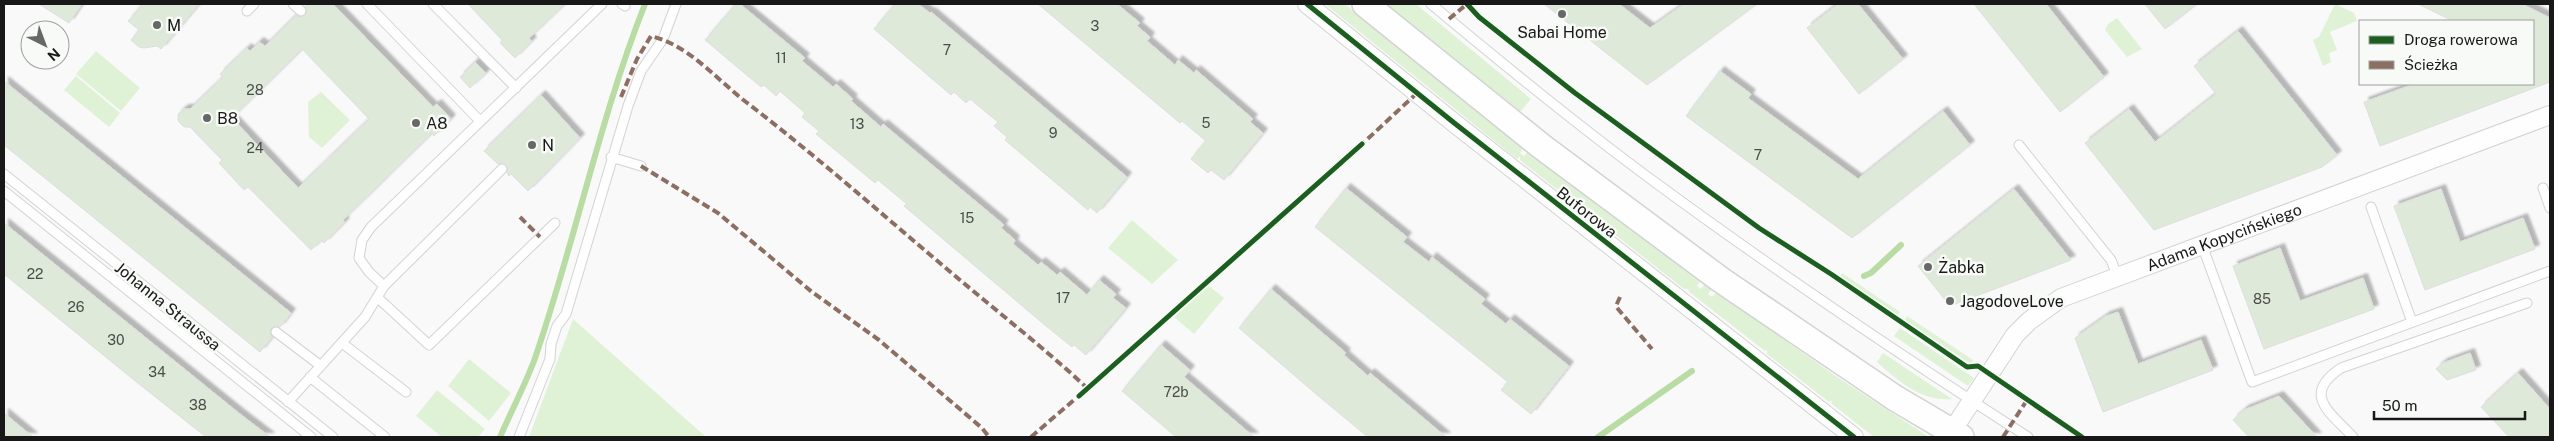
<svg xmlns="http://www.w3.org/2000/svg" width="2554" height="441" font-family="'Public Sans',sans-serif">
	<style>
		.green { fill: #e0f2d6 }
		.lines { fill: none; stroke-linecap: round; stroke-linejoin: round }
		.stream { stroke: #b8dca3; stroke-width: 6 }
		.building { fill: #dfe9d9; stroke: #dddedd; fill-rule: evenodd; filter: url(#shadow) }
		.lane-casing { stroke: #d2d3d2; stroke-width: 11 }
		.street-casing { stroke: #d2d3d2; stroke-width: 20 }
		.secondary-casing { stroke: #d2d3d2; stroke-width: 28 }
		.lane { stroke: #fefefe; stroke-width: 9 }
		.street { stroke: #fefefe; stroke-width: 18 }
		.secondary { stroke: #fefefe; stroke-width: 25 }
		.quiet { stroke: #8d6e63; stroke-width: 4; stroke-dasharray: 8 4; stroke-linecap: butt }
		.cycleway-casing { stroke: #f8faf7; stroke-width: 8 }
		.cycleway { stroke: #1b5e20; stroke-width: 5 }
		.poi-dot { fill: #666766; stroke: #f8faf7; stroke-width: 2 }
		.labels { text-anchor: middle; stroke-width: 5; stroke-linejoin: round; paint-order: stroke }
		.number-label { font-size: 14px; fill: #494c48 }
		.poi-label { font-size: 16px; fill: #171817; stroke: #f8faf7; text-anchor: start }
		.street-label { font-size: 16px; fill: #171817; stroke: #f8faf7 }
	</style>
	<defs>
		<filter id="shadow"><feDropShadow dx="4.5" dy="-4.5" stdDeviation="1" flood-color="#0004"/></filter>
	</defs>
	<rect width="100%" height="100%" fill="#f8f9f8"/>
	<path class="green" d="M1325,4h20l178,144 -3,5 4,3 4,-4 172,129 -3,5 4,3 4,-5 7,5 -4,5 4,3 5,-5 120,85 92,60h-55l-42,-33 -1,-4 -2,2 -62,-48v-4l-2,1 -77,-60 1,-2h-5l-80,-63 2,-2 -6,-1 -80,-63v-3l-3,2z
		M1386,4h30l115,95 -11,13z
		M2335,4l19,9 3,8 -27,11 7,18 -8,3 2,9 -8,4 -10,-26 6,-3z
		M2117,18l25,31 -15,8 -22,-27 3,-6z
		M96,51l44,37 -19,23 -45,-37z
		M76,76l44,37 -11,14 -45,-37z
		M321,92l29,28 -28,28 -13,-11 -1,-35z
		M1132,220l46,40 -26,24 -44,-36z
		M1842,273l58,39 -2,3 -58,-39z
		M1209,286l15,12 -30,36 -20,-17z
		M1907,316l66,44 -1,5 -67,-45z
		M573,319l133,118h-177z
		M1900,328l74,50 -6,8 -74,-50z
		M1883,353l69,46c-30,3 -54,-18 -75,-37z
		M469,359l42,34 -22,28 -41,-35z
		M437,390l48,39 -7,8h-36l-26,-21z"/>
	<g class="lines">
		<path class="stream" d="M1864,276l7,-3 30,-28
			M500,437c11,-25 24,-50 34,-76 41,-118 65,-241 111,-357
			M1598,437l94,-66"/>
	</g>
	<path class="building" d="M39,4h43l-13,19z
		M143,4h56l-38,45 -4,-3 -13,2 -5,-1 -8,-7 8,-10 -11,-9z
		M308,4h25l100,103 4,-3 14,15 -17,17 -2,-3 -89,87 2,2 -21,21 -2,-3 -11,10 -63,-63 -4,3 -25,-27 3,-3 -32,-33h-6l-6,-6v-7l6,-5h6l33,-32 -3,-3 27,-26 3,3 9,-9 6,4 31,-31 4,2 5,-2 2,-3 -2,-6zM302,49l67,70 -71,69 -66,-70z
		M468,4h97l-36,34 3,3 -17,17 -15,-15 2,-3z
		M736,4h4l65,54 -3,3 31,26 3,-3 17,15 -2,2 30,26 2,-3 121,101 -3,3 14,12 -2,4 25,21 3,-3 16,13 3,-3 27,23 12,-15 17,14 -3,4 13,10 -40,47 -12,-10 -2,2 -26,-21 -142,-120 3,-2 -29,-24 -3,3 -59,-49 3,-3 -17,-14 3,-4 -25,-22 -4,5 -12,-11 -3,2 -56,-47z
		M895,4h23l12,9 1,-1 196,165 -30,36 -7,-6 -2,3 -83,-70 2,-3 -13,-11 4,-4 -28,-23 -4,4 -12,-11 -3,3 -77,-66z
		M1038,4h79l23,19 -3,3 13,11 -3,4 28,24 3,-5 16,13 2,-3 57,49 -3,3 13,11 -39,47 -13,-10 -3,3 -17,-14 15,-18 -24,-20 -2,2z
		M1544,4h75l31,24 34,-24h73l-110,81z
		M1838,4h20l45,55 -44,35 -52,-66z
		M1974,4h72l58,73 -44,35z
		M2145,4h52l-32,25z
		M2418,4h104l28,14v64l-170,64 -16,-44 50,-18h119v-63h-80z
		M2238,31l99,124 -15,12 -168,63 -69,-87 44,-34 26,33 61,-48 -22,-28z
		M475,62l11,11 -16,15 -10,-11z
		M1720,71l31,23 -3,4 110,81 85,-68 27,34 -118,93 -166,-122z
		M4,81l287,232 -11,14 -9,1 -1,4 2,5 -12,15 -256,-207z
		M541,95l39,43 -52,53 -17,-17 -2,2 -2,-3 1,-5 -2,-4h-8l-14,-13z
		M1346,188l61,49 -4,5 26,20 3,-5 53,42 -4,5 25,20 4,-5 59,47 -38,48 -30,-24 7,-8 -193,-155z
		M2014,189l57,71 -121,46 -32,-40z
		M2441,189l19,53 63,-24 12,31 -110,41 -31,-84z
		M4,223l236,191 30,23h-64l-72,-57 -130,-106z
		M2280,248l20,53 63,-23 11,31 -110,40 -31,-83z
		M1271,289l75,64 -2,2 24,21 2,-3 76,64h-78l-46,-38 -83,-71z
		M2118,312l20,52 63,-24 12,30 -110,42 -28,-74 31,-22z
		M1161,345l29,25 -6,7 70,60h-78l-54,-46z
		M2470,353l6,17 -29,10 -11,-11 7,-6z
		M2518,373l32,36v28h-41l-28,-30z
		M2279,396l38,41h-68l-16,-17 11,-10z
		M4,413l29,24h-29z"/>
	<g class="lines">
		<defs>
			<path id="lane" d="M293,4l8,7
				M367,4l113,117
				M433,4l83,84
				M622,4l3,2
				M1431,4c73,61 147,122 225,179 121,89 246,173 372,254
				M247,11l7,-7
				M2019,145l92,115 7,17
				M611,157l30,9
				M4,174l329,263
				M2543,188l7,20
				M4,191l307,246
				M2371,207l41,115
				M2202,245l50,137 298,-111
				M384,286l-15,-14 -10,-14 3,-18 9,-13 231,-223
				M377,297l52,48 126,-122
				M276,332l45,34
				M342,343l64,49
				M310,377l75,60
				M288,402l77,-85 19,-31 118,-117
				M519,437l31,-78 1,-15 6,-18 9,-12 62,-208 13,-35 22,-32 13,-35
				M2353,437c-23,-25 -52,-42 -12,-69l186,-65"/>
			<g id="street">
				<path d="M1307,4l146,118 401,315"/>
				<path id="s1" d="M1952,431l63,-96 14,-14 32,-23 489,-183"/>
			</g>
			<path id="secondary" d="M1365,4l176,142 180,134 174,118 66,39"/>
		</defs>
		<use href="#lane" class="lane-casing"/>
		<use href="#street" class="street-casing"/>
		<use href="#secondary" class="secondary-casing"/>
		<use href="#lane" class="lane"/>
		<use href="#street" class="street"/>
		<use href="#secondary" class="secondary"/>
		<path class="quiet" d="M1449,19l18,-15 2,2
			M621,97l16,-38 14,-23c39,10 64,42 95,66 82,63 158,132 238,198 35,29 70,57 103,88
			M1359,147l58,-54
			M641,166l77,47 94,79 67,48 103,88 7,9
			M520,217l20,20
			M1620,297l-4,9 2,3 34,40
			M1031,437l51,-44
			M2003,437l24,-37"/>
		<defs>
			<path id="cycleway" d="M1307,4l146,118 401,315
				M1467,4l12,13 96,76 184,135 72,46 136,93 11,-1 104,71
				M1079,396l283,-252"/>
		</defs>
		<use href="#cycleway" class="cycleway-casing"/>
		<use href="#cycleway" class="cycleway"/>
	</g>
	<g class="poi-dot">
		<circle cx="1562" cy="14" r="5"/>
		<circle cx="157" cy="25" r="5"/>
		<circle cx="207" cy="118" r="5"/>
		<circle cx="416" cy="123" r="5"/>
		<circle cx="532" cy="145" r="5"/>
		<circle cx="1928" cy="267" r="5"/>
		<circle cx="1950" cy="301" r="5"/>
	</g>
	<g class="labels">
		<g class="number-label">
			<text x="1095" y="31">3</text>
			<text x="947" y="55">7</text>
			<text x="781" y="63">11</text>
			<text x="255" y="95">28</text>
			<text x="1206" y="128">5</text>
			<text x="857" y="129">13</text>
			<text x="1053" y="138">9</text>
			<text x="255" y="153">24</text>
			<text x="1758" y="160">7</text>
			<text x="967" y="223">15</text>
			<text x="35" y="279">22</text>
			<text x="1063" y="303">17</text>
			<text x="2262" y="304">85</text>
			<text x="76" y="312">26</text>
			<text x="116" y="345">30</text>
			<text x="157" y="377">34</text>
			<text x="1176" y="397">72b</text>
			<text x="198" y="410">38</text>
		</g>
		<g class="poi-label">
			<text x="167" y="31">M</text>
			<text x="1562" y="38" text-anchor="middle">Sabai Home</text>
			<text x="217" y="124">B8</text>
			<text x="426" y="129">A8</text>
			<text x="542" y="151">N</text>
			<text x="1938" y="273">Żabka</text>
			<text x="1960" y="307">JagodoveLove</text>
		</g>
		<g class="street-label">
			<text transform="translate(1587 212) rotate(38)" y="6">Buforowa</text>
			<text dy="6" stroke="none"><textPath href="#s1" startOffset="348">Adama Kopycińskiego</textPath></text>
			<text transform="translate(168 306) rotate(39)" y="6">Johanna Straussa</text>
		</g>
	</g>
	<rect width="2554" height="441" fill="none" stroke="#171817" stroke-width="10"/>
	<rect x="2359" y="20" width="175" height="65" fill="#f8faf7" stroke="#9ea09d"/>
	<rect x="2369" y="36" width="25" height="8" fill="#1b5e20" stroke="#9ea09d"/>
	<text x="2404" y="45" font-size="15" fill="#171817">Droga rowerowa</text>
	<rect x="2369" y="61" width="25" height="8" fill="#8d6e63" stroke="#9ea09d"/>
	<text x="2404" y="70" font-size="15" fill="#171817">Ścieżka</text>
	<g transform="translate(45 45) rotate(138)"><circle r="24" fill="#f8faf7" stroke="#9ea09d"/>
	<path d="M0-4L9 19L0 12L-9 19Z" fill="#666766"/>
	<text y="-8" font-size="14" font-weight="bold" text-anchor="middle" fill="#171817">N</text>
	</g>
	<path d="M2374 411v8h151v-8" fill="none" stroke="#171817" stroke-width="2.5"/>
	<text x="2382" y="411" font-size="15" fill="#171817" stroke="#f8faf7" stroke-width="4" paint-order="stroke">50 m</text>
</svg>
